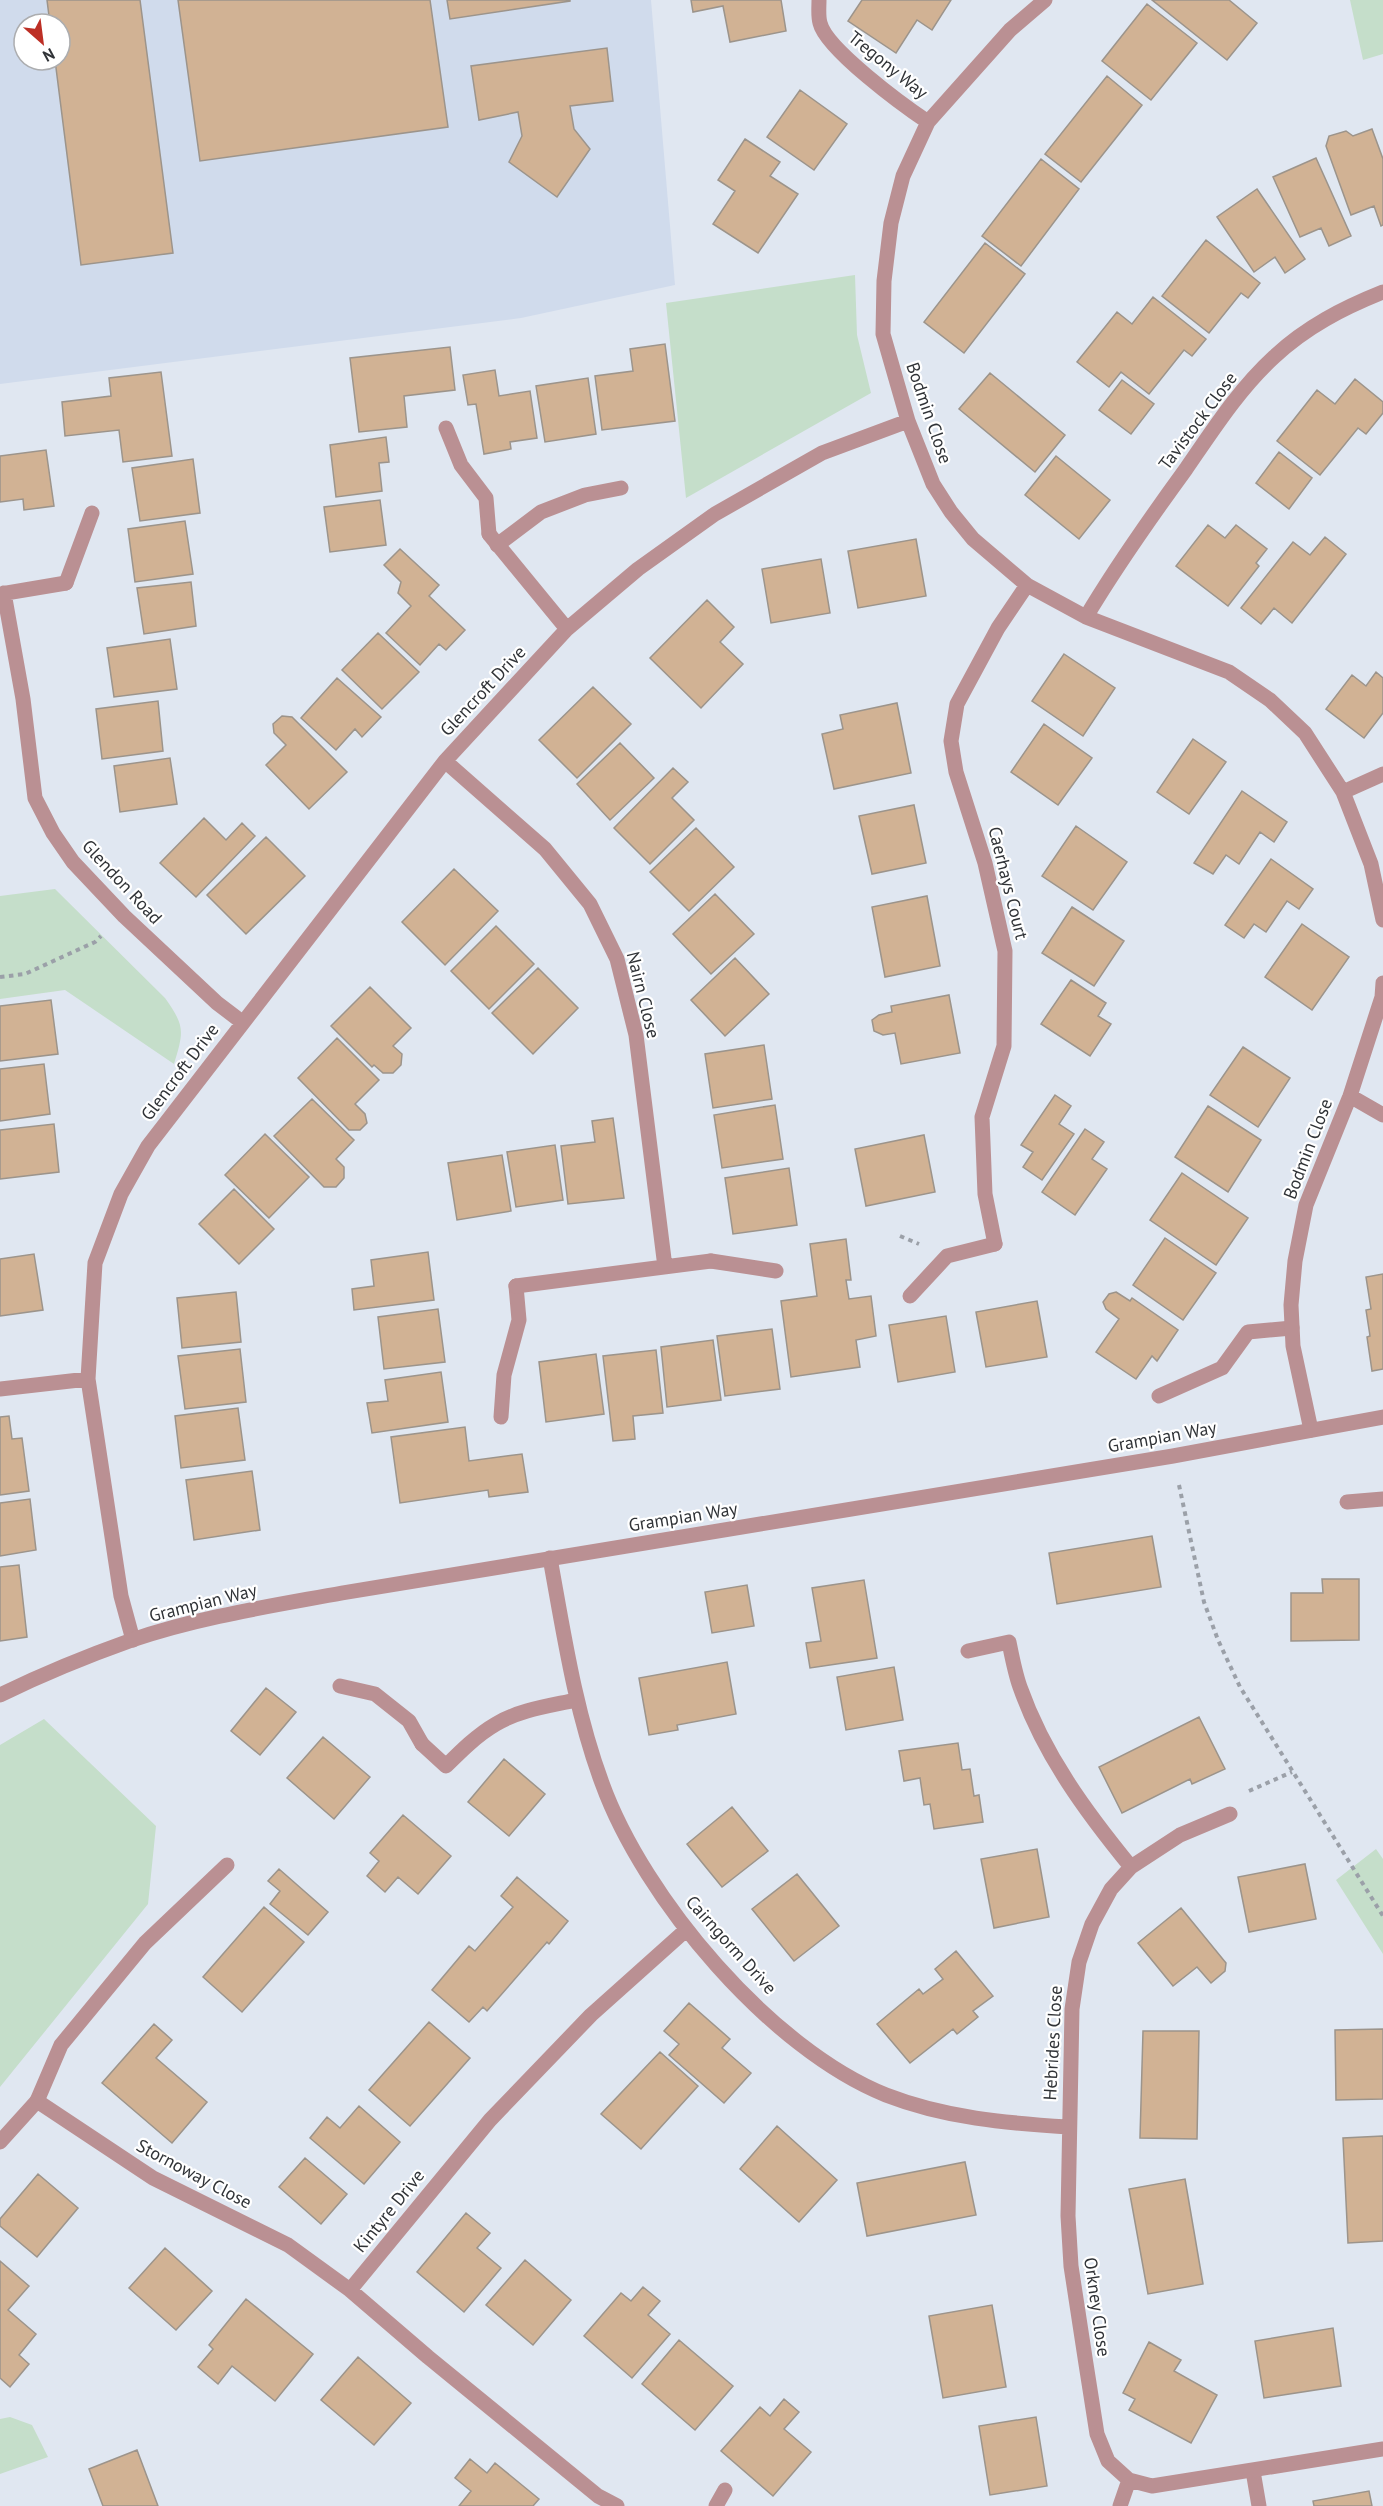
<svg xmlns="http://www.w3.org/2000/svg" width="1383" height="2506" font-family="'PT Sans',sans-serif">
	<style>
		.built { fill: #d0dbec; fill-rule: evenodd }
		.green { fill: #c5deca }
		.building { fill: #d1b294; stroke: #9c948b; stroke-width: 1.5 }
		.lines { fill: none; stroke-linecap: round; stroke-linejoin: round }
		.path { stroke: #9ba0a8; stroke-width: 4; stroke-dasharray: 4.5 4.5; stroke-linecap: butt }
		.service { stroke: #ba9093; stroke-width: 15 }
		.minor { stroke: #ba9093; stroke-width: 15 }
		.tertiary { stroke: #ba9093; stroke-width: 15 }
		.labels { text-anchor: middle; stroke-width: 4.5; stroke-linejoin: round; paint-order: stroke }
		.street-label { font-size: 18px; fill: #303337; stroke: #fff }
	</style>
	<rect width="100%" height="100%" fill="#e0e7f1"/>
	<path class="built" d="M0,0h651l24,285 -154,33 -521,66zM24,24h36v36h-36z"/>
	<path class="green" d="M1350,0h33v54l-20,6z
		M855,275l2,60 14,58 -185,105 -20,-195z
		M55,889l110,109c20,28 19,33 9,66l-109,-74 -65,9v-103z
		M44,1719l112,107 -8,78 -148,183v-342z
		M1376,1849l7,10v95l-47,-74z
		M10,2417l22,8 16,32 -48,17v-55z"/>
	<path class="building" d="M47,0h93l33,253 -92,12 -26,-205h5v-36h-10z
		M178,0h252l18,127 -248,34z
		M447,0h123v1l-120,18z
		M691,0h90l5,31 -56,11 -7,-36 -30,6z
		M862,0h89l-19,30 -15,-10 -21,33 -48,-32z
		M1152,0h77l28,23 -30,37z
		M1147,4l50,39 -46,57 -49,-39z
		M607,48l6,53 -43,5 4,23 16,20 -33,48 -48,-35 13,-26 -4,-24 -39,8 -8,-54z
		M1107,76l35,29 -61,77 -36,-28z
		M800,90l47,34 -33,46 -47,-33z
		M1372,129l11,30v66l-2,1 -7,-20 -23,9 -25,-69 3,-10 17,-5 7,5z
		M745,139l35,23 -10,14 28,18 -40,59 -45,-29 22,-33 -17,-11z
		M1316,158l35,78 -22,10 -8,-18 -21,9 -27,-60z
		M1041,159l38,30 -58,77 -39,-30z
		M1257,189l48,70 -20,14 -10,-16 -21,15 -37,-55z
		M1206,240l54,43 -12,15 -7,-5 -32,40 -47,-37z
		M985,243l40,31 -61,79 -40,-31z
		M1153,297l53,42 -14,17 -8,-6 -35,44 -28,-22 -12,15 -32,-25 40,-50 15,12z
		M665,344l10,77 -73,9 -7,-54 38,-5 -3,-22z
		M450,347l5,43 -51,6 3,31 -48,5 -9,-74z
		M495,370l4,26 31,-5 7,47 -27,4 1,7 -27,5 -8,-50 -8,1 -5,-30z
		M161,372l11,84 -49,6 -4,-32 -54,6 -3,-34 49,-6 -2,-18z
		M990,373l75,62 -30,37 -76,-63z
		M588,378l8,56 -51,8 -9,-56z
		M1355,379l28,23v11l-17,21 -8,-6 -38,47 -43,-34 40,-51 18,14z
		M1122,380l32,24 -23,30 -32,-24z
		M386,437l3,25 -10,1 3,28 -46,6 -6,-52z
		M46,450l8,56 -30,4 -1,-11 -23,3v-46z
		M1279,452l33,26 -23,31 -33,-26z
		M1056,456l54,44 -31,39 -54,-44z
		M193,459l7,54 -60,8 -8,-53z
		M380,500l6,45 -56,7 -6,-45z
		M185,521l8,53 -58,8 -7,-53z
		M1208,525l17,13 11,-13 31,24 -11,14 3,3 -31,40 -52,-40z
		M1325,537l21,17 -54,69 -18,-15 -13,16 -20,-16 52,-66 17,13z
		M916,539l10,57 -68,12 -10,-57z
		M400,549l39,36 -10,11 36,34 -19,20 -7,-6 -19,21 -34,-32 25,-27 -13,-13 3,-11 -17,-17z
		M821,559l9,54 -59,10 -9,-54z
		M191,582l5,44 -52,8 -7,-46z
		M707,600l27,27 -14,15 23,22 -42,44 -51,-50z
		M378,633l41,39 -37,37 -40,-39z
		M170,639l7,50 -63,8 -7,-49z
		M1064,654l51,34 -32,48 -51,-35z
		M1376,672l7,6v35l-19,25 -38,-29 26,-34 14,11z
		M337,678l44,39 -19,20 -7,-8 -19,21 -35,-32z
		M593,687l38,37 -54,54 -38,-38z
		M158,701l5,50 -61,8 -6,-50z
		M897,703l14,70 -77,16 -12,-55 21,-5 -3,-14z
		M282,716l10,1 55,55 -38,37 -43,-44 20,-20 -12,-12 -1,-9z
		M1044,724l48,34 -34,47 -47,-33z
		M1193,739l33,23 -37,52 -32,-22z
		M620,743l34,35 -44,42 -33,-36z
		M170,758l7,46 -57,8 -6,-46z
		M673,768l15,14 -16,16 22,22 -44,44 -36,-36z
		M1242,791l45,31 -13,20 -14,-10 -21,32 -13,-9 -13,19 -19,-11z
		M914,805l12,58 -54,11 -13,-58z
		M204,818l22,22 16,-17 13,13 -59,61 -36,-34z
		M1076,826l51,36 -34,48 -51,-34z
		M696,828l38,39 -45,44 -39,-39z
		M266,837l39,39 -59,58 -39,-39z
		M1271,859l42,30 -14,20 -12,-8 -21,31 -12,-8 -10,14 -19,-13z
		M454,869l44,42 -53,54 -43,-43z
		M715,894l39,40 -43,40 -38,-40z
		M927,896l13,70 -55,11 -13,-70z
		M1072,907l52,34 -30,45 -52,-33z
		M1302,924l47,33 -37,53 -47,-33z
		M496,926l38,38 -45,45 -38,-38z
		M735,958l34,36 -44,42 -34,-36z
		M538,968l40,40 -45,46 -41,-41z
		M1071,980l35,23 -8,13 13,8 -21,32 -49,-32z
		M370,987l41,41 -18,18 9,8 -1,11 -8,8h-10l-9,-8 -2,2 -41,-41z
		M949,995l11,58 -59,11 -6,-31 -12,2 -9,-4 -2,-11 7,-5 13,-3 -1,-6z
		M51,1000l7,54 -58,7v-55z
		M337,1038l42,42 -24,24 10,10 2,9 -7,7h-11l-51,-52z
		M764,1045l8,54 -59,9 -8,-54z
		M1243,1047l47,31 -32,49 -48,-32z
		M44,1064l6,50 -50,7v-52z
		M1055,1095l16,11 -12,18 15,10 -32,46 -19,-13 10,-15 -12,-7z
		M312,1099l42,41 -18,19 8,8v11l-8,9h-12l-50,-51z
		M775,1105l8,54 -61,9 -8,-53z
		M1208,1106l53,34 -33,52 -53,-35z
		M613,1118l11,80 -56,6 -7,-58 34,-4 -3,-21z
		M54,1124l5,48 -59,7v-49z
		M1085,1129l19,13 -12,17 15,10 -32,46 -33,-23z
		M265,1134l44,43 -40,41 -44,-43z
		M924,1135l11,57 -69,14 -11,-57z
		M555,1145l8,55 -47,7 -9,-55z
		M502,1155l9,56 -54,9 -9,-57z
		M789,1168l8,57 -64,9 -8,-56z
		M1182,1173l66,45 -32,47 -66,-45z
		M234,1189l40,40 -35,35 -40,-40z
		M1165,1238l51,35 -33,47 -50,-35z
		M846,1239l5,41h-5l3,19 22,-3 5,40 -20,4 4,27 -69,10 -10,-76 36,-5 -7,-52z
		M428,1252l6,48 -80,10 -2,-21 22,-3 -3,-26z
		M34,1254l9,56 -43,6v-57z
		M1383,1274v95l-11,2 -5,-34 3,-1 -4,-26 5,-1 -5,-32z
		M236,1292l5,50 -59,6 -5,-50z
		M1116,1292l14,9 2,-3 46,32 -21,31 -5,-5 -16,23 -40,-27 23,-33 -13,-10 -3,-7 6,-8z
		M1037,1301l10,56 -61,10 -10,-55z
		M438,1309l7,53 -61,7 -6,-52z
		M946,1316l9,56 -57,10 -9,-57z
		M772,1329l8,60 -55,7 -8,-60z
		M713,1340l8,60 -54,7 -6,-60z
		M240,1349l6,53 -61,7 -7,-53z
		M656,1350l7,63 -30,3 2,23 -22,2 -10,-85z
		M596,1354l8,60 -58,8 -7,-60z
		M441,1372l7,50 -76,11 -5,-30 21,-2 -3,-21z
		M238,1408l7,52 -64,8 -6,-52z
		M9,1416l3,23 10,-1 7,53 -29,4v-78z
		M465,1427l4,34 53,-7 6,38 -39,5 -1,-7 -88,13 -9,-66z
		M252,1471l8,59 -66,10 -8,-60z
		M30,1499l6,51 -36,6v-53z
		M1152,1536l9,51 -104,17 -8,-51z
		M19,1565l8,72 -27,4v-74z
		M1322,1579h37v61l-68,1v-48h32z
		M864,1580l13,78 -67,10 -4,-25 15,-2 -9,-53z
		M747,1585l7,41 -42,7 -7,-41z
		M727,1662l9,52 -59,11 1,5 -29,5 -10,-57z
		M894,1667l9,53 -57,10 -9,-53z
		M266,1688l30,24 -36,43 -29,-24z
		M1199,1717l26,52 -33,15 -2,-5 -68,34 -23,-46z
		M323,1737l47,40 -36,42 -47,-41z
		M958,1743l4,27 8,-1 4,27 5,-1 4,27 -49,7 -4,-25 -6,1 -4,-27 -16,3 -5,-30z
		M504,1759l41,35 -36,42 -41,-34z
		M732,1807l36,44 -46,36 -35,-43z
		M403,1815l48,41 -33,38 -20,-17 -13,15 -18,-16 12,-15 -9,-8z
		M1037,1849l12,68 -55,11 -13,-69z
		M1305,1864l11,55 -67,13 -11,-55z
		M279,1869l49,43 -20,23 -38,-31 10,-13 -12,-10z
		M797,1874l42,52 -45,35 -42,-52z
		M517,1877l51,44 -19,23 -2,-2 -60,69 -4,-4 -14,15 -37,-32 37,-44 6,5 38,-44 -12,-11z
		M264,1907l40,35 -62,70 -39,-35z
		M1181,1908l45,55 -1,8 -14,12 -14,-16 -24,19 -35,-43z
		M956,1951l37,45 -20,15 5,6 -21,17 -4,-5 -43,34 -33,-39 42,-35 4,5 20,-15 -8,-10z
		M689,2003l41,36 -8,9 29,25 -27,30 -55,-48 10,-11 -15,-13z
		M429,2022l41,36 -60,68 -41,-36z
		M154,2024l18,16 -16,18 51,44 -35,41 -70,-60z
		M1383,2029v70l-47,1 -1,-70z
		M1143,2031h56l-2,108 -57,-1z
		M660,2052l38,34 -57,63 -40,-35z
		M359,2106l41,36 -36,42 -54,-46 17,-21 13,11z
		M777,2126l60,54 -38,42 -59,-53z
		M1383,2136v105l-35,2 -5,-105z
		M305,2158l42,36 -26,30 -42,-37z
		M965,2162l11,53 -109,21 -10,-53z
		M38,2174l40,34 -41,49 -37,-31v-7z
		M1185,2179l18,105 -55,10 -19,-105z
		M466,2213l24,20 -13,15 24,20 -37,44 -47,-40z
		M165,2248l47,43 -36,39 -47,-42z
		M525,2260l46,40 -38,45 -47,-40z
		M0,2261l29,25 -21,24 28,24 -17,21 10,9 -19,23 -10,-9z
		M643,2287l17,14 -12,14 22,19 -38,44 -48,-42 37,-43 10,8z
		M246,2299l67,55 -38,47 -43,-35 -14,18 -20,-17 15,-18 -4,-4z
		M992,2305l14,82 -63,11 -14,-82z
		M1333,2328l8,58 -77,12 -9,-57z
		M679,2340l54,46 -38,44 -53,-46z
		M1149,2342l32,18 -7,11 43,24 -26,48 -62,-33 6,-11 -12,-6z
		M358,2357l53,46 -37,42 -53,-45z
		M784,2399l15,13 -15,17 27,23 -38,44 -52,-45 39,-44 10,9z
		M1036,2417l11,69 -57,9 -11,-69z
		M137,2450l21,56h-55l-14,-37z
		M470,2459l17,14 8,-10 44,36 -6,7h-74l12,-15 -16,-13z
		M1369,2491l3,15h-58l-1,-5z"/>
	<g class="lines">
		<path class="path" d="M0,977l25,-3 70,-32 6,-6
			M900,1236l19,8
			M1179,1485l25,117 14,38 22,47 143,229
			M1249,1791l43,-19"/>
		<path class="service" d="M446,428l15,37 25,33 3,36
			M497,545l44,-33 44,-17 36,-7
			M66,583l26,-70
			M711,1261l65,10
			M910,1296l37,-40 48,-12
			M1159,1396l63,-28 26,-36 44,-4
			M501,1417l3,-42 15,-55 -3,-34
			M1347,1502l36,-3
			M340,1686l35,8 34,27 13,23
			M37,2101l24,-56 84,-102 82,-78
			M1253,2471l6,35"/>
		<path class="minor" d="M819,0c0,7 -1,16 1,23 6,26 84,83 108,99
			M1045,0l-35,30 -82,92 -25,54 -12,47 -7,58 -1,53 25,87 25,63 18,28 22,27 54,46 59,32 143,55 41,28 35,33 38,59 28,72 12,56
			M489,534l78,95
			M4,593l19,106 12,99 18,35 20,29 51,54 93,87 25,19
			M0,594l66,-11
			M1086,617c31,-52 65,-100 100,-148 27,-39 53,-80 88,-112 32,-30 69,-49 109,-65
			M445,761l100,88 45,55 27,55 19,76 29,232
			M1343,792l40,-18
			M1350,1096l33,19
			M995,1244l-10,-50 -3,-77 22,-71 1,-95 -20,-88 -29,-91 -5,-31 6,-37 41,-76 29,-43
			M516,1286l195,-25
			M0,1389l88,-10
			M1311,1430l-18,-84 -2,-41 4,-44 11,-56 44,-109 32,-99 1,-14
			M550,1558c14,77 25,152 52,225 42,116 169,266 284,312 59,23 120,28 182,32
			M133,1640l-12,-44 -33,-217 7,-116 26,-69 27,-48 297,-385 122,-132 71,-60 77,-55 107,-61 86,-32
			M968,1651l41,-9c3,15 6,31 11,45 24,68 66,125 111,180
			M422,1744l24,22c15,-15 31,-31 50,-42 23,-14 53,-18 80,-24
			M1230,1814l-50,21 -49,32 -20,22 -19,35 -13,38 -7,47 -4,207 3,50 15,98 11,70 11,27 21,19 23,6 231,-37
			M0,2142l37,-41 116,77 135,67 62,45 78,67 170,139 19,10
			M350,2290l140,-170 101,-105 95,-85
			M716,2506l9,-16
			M1120,2506l9,-26"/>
		<path class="tertiary" d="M0,1695c43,-21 87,-39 132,-55 67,-23 140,-34 210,-47l831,-137 210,-39"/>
	</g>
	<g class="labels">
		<g class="street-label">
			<text transform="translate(888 65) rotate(39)" y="6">Tregony Way</text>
			<text transform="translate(929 413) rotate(71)" y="6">Bodmin Close</text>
			<text transform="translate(1198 421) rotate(-53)" y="6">Tavistock Close</text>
			<text transform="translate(483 691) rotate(-47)" y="6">Glencroft Drive</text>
			<text transform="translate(122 882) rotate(47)" y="6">Glendon Road</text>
			<text transform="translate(1008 883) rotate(76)" y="6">Caerhays Court</text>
			<text transform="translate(643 995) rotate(76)" y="6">Nairn Close</text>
			<text transform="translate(180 1072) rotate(-53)" y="6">Glencroft Drive</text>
			<text transform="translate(1308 1149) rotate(-69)" y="6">Bodmin Close</text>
			<text transform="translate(1162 1437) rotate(-10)" y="6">Grampian Way</text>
			<text transform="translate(683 1517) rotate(-9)" y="6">Grampian Way</text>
			<text transform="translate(203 1603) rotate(-14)" y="6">Grampian Way</text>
			<text transform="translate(731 1945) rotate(48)" y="6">Cairngorm Drive</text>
			<text transform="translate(1053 2043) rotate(-87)" y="6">Hebrides Close</text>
			<text transform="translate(194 2174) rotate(28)" y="6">Stornoway Close</text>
			<text transform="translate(389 2211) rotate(-51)" y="6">Kintyre Drive</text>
			<text transform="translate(1097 2307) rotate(82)" y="6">Orkney Close</text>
		</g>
	</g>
	<g transform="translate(42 42) rotate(152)"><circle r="28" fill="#ffffff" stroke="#acadaf" stroke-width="1.5"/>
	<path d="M0-4.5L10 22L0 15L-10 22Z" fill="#bd2f25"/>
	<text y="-9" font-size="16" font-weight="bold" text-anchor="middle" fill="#303337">N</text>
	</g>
</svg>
